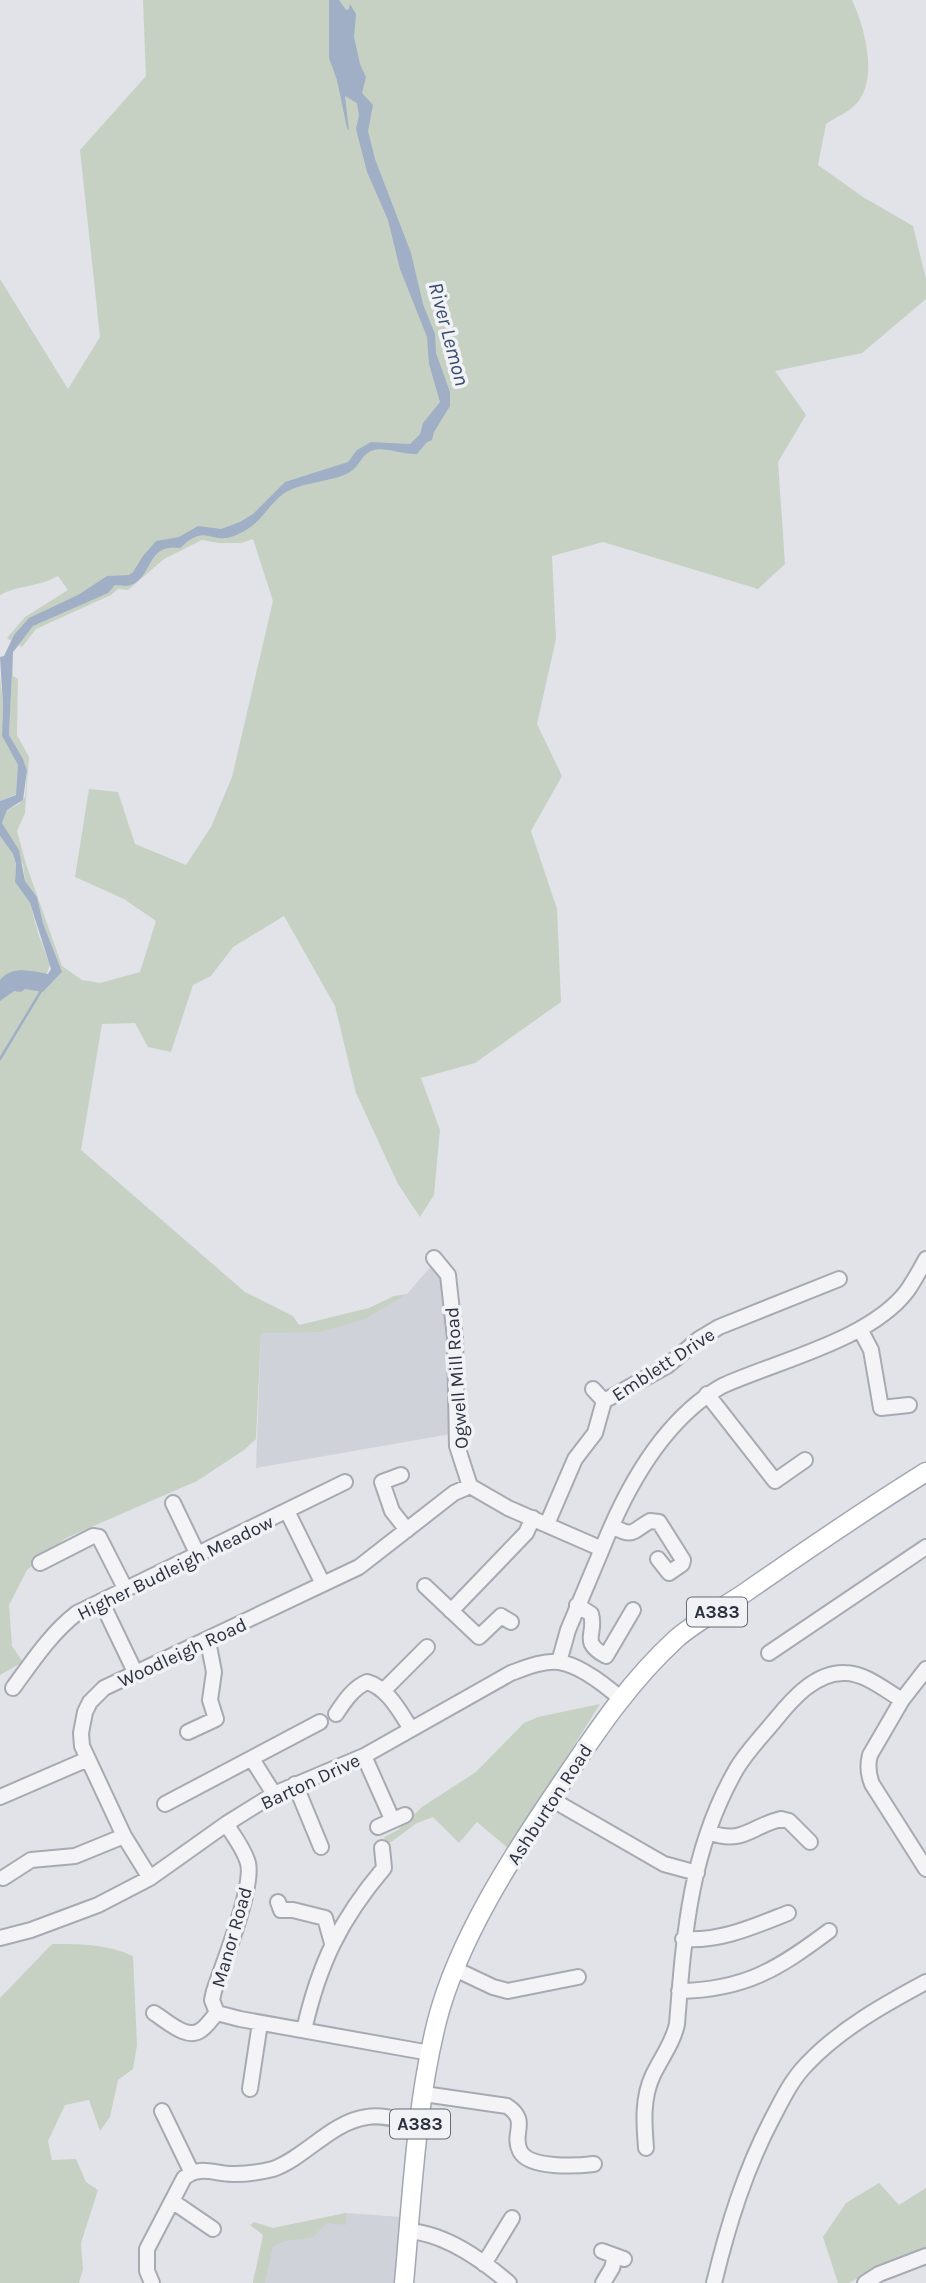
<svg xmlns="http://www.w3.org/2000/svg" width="926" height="2283" font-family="Karla,sans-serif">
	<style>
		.built { fill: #d0d2da }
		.green { fill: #c6d1c3; fill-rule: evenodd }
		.water { fill: #a0afc5 }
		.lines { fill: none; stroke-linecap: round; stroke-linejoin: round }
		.stream { stroke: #a0afc5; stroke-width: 2.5 }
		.minor-casing { stroke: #a7aab2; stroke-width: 18 }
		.major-casing { stroke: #a2a7b3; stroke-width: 21 }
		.minor { stroke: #f4f4f7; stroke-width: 14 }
		.major { stroke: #fff; stroke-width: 18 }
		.labels { text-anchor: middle; stroke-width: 7; stroke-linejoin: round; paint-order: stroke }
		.shield { fill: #f1f2f6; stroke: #666b76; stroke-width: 2 }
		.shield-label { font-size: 18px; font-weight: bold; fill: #2b313f }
		.street-label { font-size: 19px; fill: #2b313f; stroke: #f1f2f6 }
		.water-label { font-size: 21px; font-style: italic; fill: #394c6f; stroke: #f1f2f6 }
	</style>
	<rect width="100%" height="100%" fill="#e1e3e8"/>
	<path class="built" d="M433,1264l11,13 2,66 5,18v73l-195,34 5,-136h59l87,-38z
		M346,2213l56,4 -8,66h-141l1,-8 19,-47z"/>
	<path class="green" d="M143,0h709c13,28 28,82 2,106 -7,7 -20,12 -28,18l-8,41 45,32 50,29 13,53v20l-64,54 -87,18 31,44 -28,47 7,102 -27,25 -155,-47 -51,14 4,83 -19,85 25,52 -31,55 26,78 4,93 -86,61 -54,15 19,52 -6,65 -14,22 -22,-33 -42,-91 -21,-87 -51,-90 -51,31 -22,29 -18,9 -22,67 -23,-5 -13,-24 -33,1 -21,126 164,142 48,24 6,9 70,-17 25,-12 13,-2 -42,25 -45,13 -59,1 -5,106 -12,11 -47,31 -131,57 -39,32 -18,35 3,41 11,16 -23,13v-839l13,18 3,10 -1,18 15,21 9,33 11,29 -10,25 3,2 19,-20 -19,-49 -6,-26 -12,-16 -2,-16 -21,-42 5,-13 12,-6 6,-7 1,-9 1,-17 -18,-36 4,-82 -9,3 8,-15 -5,-3 18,-21 43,-27 -10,-14c-19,11 -40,9 -58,19v-316l68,110 32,-52 -20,-187 66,-74zM253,539l20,62 -41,176 -21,50 -25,38 -51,-21 -17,-52 -29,-3 -14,88 49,22 32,22 -16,51 -40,11 -18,-3 -20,-14 -36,-102 -9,-33 8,-18 4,-56 -12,-22 1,-56 -5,-3v-24l6,-7 3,2 14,-18 75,-34 7,-6 10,1 36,-31 38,-19 17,3h22z
		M0,677l3,28 -1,31 16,29 -1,29 -17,7z
		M600,1704l-91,145 -32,-27 -18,21 -26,-26 -16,6 -30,22 -3,-8 14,-7 24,-23 54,-35 48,-49 14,-6z
		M52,1944c30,0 54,0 81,12l4,89 -4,24 -15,11 -8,37 -10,14 -11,-31 -24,5 -17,36 4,19 24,-1 10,23 12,8 -17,53 2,26 -4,14h-79v-285z
		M879,2183l20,22 27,-17v61l-48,18 -29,16h-11l-15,-46 23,-34z
		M346,2213v12l-19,-2 -14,14 -27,4 -13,5 -8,37h-12l10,-48 -13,-10 4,-3 19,6z"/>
	<path class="water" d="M329,0h10l7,10 3,-1 1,-5 6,10 -2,23 6,27 6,13 -4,16 11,12 -5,26 7,28 36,94 12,51 12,30 1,19 14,39v14l-16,26 -2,8 -5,2 -10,12c-14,1 -30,-7 -43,-4 -12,3 -14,16 -24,22 -19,11 -48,9 -67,22 -20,16 -21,31 -49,42 -25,9 -27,-14 -54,12 -36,-6 -26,34 -54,38 -3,0 -7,-1 -11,-1l-7,8 -75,33 -20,26 -4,83 14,24 4,12 -4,29 -16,10 -5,13 17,27 6,31 12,16 6,26 19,49 -19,20 -18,-3 -4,3 -7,-1 -14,10v-21c12,-15 32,-9 48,-6l3,-5 -21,-66 -15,-21 1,-18 -3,-10 -13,-18v-35l16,-6 2,-30 -16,-29 1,-31 -3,-48 4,-1 10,-21 15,-17 49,-23 29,-19 22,-1 4,-3 10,-16 13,-15 23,-4 19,-11 23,3 19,-7 13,-8 32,-32 63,-20 9,-12 14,-8 39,2 10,-10 3,-11 17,-21 -11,-38 -2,-27 -27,-68 -12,-49 -21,-48 -11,-43 3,-14 -2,-12 -12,-7 4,35 -2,-3 -10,-48 -8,-22z"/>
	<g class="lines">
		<path class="stream" d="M0,1059l41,-68"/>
		<defs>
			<path id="minor" d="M434,1258l14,17 7,63 2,108 13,40 38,22 94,41 -34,81 -9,32
				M860,1329l11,21 10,58 28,-3
				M593,1389l11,12
				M707,1394l68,87 30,-21
				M401,1475l-19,7 10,29 15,19
				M173,1503l25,52
				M287,1511l36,73
				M547,1524l28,-65 20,-26 9,-32 63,-35 32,-27 20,-12 120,-48
				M612,1526c22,12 19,6 38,-5l9,1 24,38 -1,4 -13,9 -11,-14
				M602,1549c24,-61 61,-129 120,-163 55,-25 148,-46 185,-95 7,-10 13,-21 19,-32
				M40,1563l53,-27 6,1 27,53
				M425,1586l54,51 22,-21 10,6
				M101,1601l35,73
				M577,1605l14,9c6,21 -12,27 15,42l27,-46
				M451,1611l75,-78 7,-15
				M769,1653l157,-106
				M926,1669l-24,31 -32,55c-3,11 -2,19 2,29l54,85
				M13,1688c19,-26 38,-55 64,-75l268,-131
				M383,1691l44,-44
				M336,1714c8,-12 17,-26 31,-32 21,6 33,30 44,47
				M188,1732l28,-13 -6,-19 4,-28 -6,-31
				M364,1756l28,63
				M252,1759l22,35
				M295,1784l26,63
				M0,1797l88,-38
				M551,1799l113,65 33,9
				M165,1804l155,-82
				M226,1824c8,12 18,25 22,39 6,24 -25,101 -34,128l-2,9 5,13 23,6 190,34
				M378,1827l27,-12
				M708,1832c35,13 41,-5 73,-13l8,2 21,21
				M3,1878l28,-18 44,-4 49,-20
				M150,1878l-26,-42 -42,-90 -1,-13 4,-21 5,-10 14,-14 255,-121 95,-74 16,-7
				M278,1902l3,8h12l32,8 7,25
				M0,1938l31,-8 67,-25 52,-27 76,-54 48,-30 90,-38 147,-83c14,-5 33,-13 48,-11 20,3 46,23 61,36
				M683,1939c37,3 72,-13 105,-26
				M455,1969l38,18 15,4 70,-14
				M679,1991c66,-1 99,-22 150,-60
				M154,2013c12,7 33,28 47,17 6,-4 11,-12 16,-17
				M304,2030c15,-66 36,-110 80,-162l-2,-20
				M250,2089l10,-66
				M424,2094l83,12c23,15 4,27 13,45 9,18 57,15 74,13
				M162,2111l29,60
				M646,2148c-2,-25 -4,-50 7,-73 8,-17 20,-32 24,-51 7,-90 13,-175 60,-256 11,-18 26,-33 39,-49 17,-21 40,-47 69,-46 20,0 40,17 57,27
				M172,2201l41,28
				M409,2231c37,3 72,28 100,52
				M602,2251l22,8
				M484,2264l28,-46
				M152,2283l-5,-12v-22l37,-71c15,-14 33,-3 51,-4 12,0 26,-2 38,-5 33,-12 58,-47 94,-52 16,-3 37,4 53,7
				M603,2283l9,-15 3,-12
				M714,2283c14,-58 31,-113 59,-166 10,-19 19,-38 34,-53 33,-35 78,-60 119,-82
				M865,2283l14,-9 47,-18"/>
			<path id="major" d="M404,2283c8,-86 12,-179 33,-262 21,-82 77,-168 124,-237 35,-52 69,-103 115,-145 20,-18 47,-31 70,-47 59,-41 119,-82 180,-120"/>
		</defs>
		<use href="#minor" class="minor-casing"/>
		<use href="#major" class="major-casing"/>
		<use href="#minor" class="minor"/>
		<use href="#major" class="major"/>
	</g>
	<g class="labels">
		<g class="shield">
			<rect x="687" y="1597.5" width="60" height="29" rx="5"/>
			<rect x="390" y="2109.5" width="60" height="29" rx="5"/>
		</g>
		<g class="shield-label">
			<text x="717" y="1618">A383</text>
			<text x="420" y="2130">A383</text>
		</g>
		<g class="street-label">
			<text transform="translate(663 1364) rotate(-33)" y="7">Emblett Drive</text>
			<text transform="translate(456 1378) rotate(-94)" y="7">Ogwell Mill Road</text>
			<text transform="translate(175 1567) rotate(-26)" y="7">Higher Budleigh Meadow</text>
			<text transform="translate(182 1652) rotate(-25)" y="7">Woodleigh Road</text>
			<text transform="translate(310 1781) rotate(-25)" y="7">Barton Drive</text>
			<text transform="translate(549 1804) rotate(-57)" y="7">Ashburton Road</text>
			<text transform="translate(231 1937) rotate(-74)" y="7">Manor Road</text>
		</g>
		<g class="water-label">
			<text transform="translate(449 334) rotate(75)" y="7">River Lemon</text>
		</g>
	</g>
</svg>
